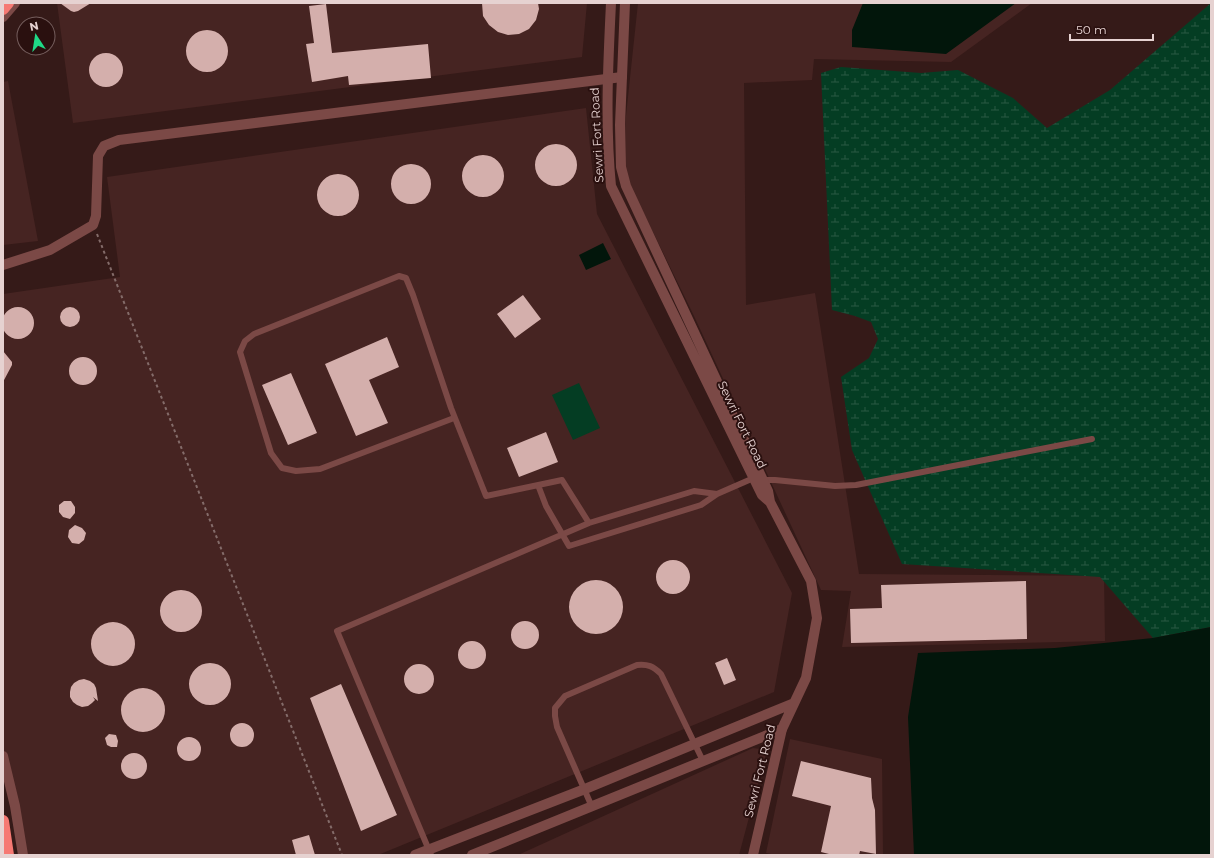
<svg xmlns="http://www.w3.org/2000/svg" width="1214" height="858" font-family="Montserrat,sans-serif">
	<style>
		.built { fill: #462422 }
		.wetland { fill: url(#wetland-marsh) }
		.pitch { fill: #043d23 }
		.water { fill: #02160b }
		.building { fill: #d4afac }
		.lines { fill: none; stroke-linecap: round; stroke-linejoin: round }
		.path { stroke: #846c6a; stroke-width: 2; stroke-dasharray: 3 3; stroke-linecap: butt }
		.service { stroke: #7b4946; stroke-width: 6 }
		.minor { stroke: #7b4946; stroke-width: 10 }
		.tertiary { stroke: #7b4946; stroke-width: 10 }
		.motorway { stroke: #f67973; stroke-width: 12 }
		.labels { text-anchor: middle; stroke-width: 4; stroke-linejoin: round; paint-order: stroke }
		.street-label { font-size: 12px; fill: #e6d2d1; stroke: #2a100f }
	</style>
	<defs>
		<pattern id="wetland-marsh" width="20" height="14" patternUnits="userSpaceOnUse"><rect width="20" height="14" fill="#043d23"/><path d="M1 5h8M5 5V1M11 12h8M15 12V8" fill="none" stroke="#295842"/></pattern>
	</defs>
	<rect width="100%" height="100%" fill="#351a18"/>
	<path class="built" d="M57,3h530l-5,54 -509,66z
		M638,3h394l-81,59 -137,-3 -2,21 -68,3 2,222 69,-12 44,281 245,2 1,65 -263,6 9,-56 -30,-1 -127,-274 -66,-135 -6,-28z
		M8,81l30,160 -35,4v-163z
		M586,108l11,106 195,379 -18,99 -396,163h-359l-16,-88v-473l117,-17 -13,-100z
		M790,739l92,20 1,96h-107l-10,-2z
		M753,748l14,2 -28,105h-221z"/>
	<path class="wetland" d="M1211,3v624l-58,11 -53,-61 -198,-13 -50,-114 -11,-73 28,-19 9,-19 -7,-17 -16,-6 -23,-6 -11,-237 20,-6 80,6 37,-3 55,28 34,30 63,-38z"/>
	<path class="pitch" d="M579,383l21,45 -27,12 -21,-45z"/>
	<path class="water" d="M863,3h153l-70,51 -94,-7v-17z
		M603,243l8,16 -25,11 -7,-15z
		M1211,627v228h-297l-6,-138 10,-64 137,-5 98,-10z"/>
	<path class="building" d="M60,3h31l-13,8 -4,1 -3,-1z
		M482,3h56l1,6 -3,11 -7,9 -10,5 -11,1 -10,-3 -9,-7 -6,-9z
		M326,4l6,49 96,-9 3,34 -82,7 -1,-9 -36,6 -6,-38 8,-1 -5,-37z
		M186 51a21 21 0 1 1 42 0a21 21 0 1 1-42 0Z
		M89 70a17 17 0 1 1 34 0a17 17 0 1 1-34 0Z
		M535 165a21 21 0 1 1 42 0a21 21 0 1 1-42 0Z
		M462 176a21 21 0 1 1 42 0a21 21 0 1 1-42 0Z
		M391 184a20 20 0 1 1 40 0a20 20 0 1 1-40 0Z
		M317 195a21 21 0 1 1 42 0a21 21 0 1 1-42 0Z
		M523,295l18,24 -26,19 -18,-24z
		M2 323a16 16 0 1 1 32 0a16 16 0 1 1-32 0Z
		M60 317a10 10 0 1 1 20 0a10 10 0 1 1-20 0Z
		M387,337l12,30 -30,13 19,43 -32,13 -31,-72z
		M3,351l9,11v3l-9,17z
		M69 371a14 14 0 1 1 28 0a14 14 0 1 1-28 0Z
		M291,373l26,60 -29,12 -26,-60z
		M546,432l12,30 -39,15 -12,-29z
		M64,501h7l4,6v6l-5,6 -7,-2 -4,-5v-7z
		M75,525l7,3 4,5 -2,7 -5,4 -7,-1 -4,-6 1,-7z
		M656 577a17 17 0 1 1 34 0a17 17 0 1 1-34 0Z
		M569 607a27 27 0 1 1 54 0a27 27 0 1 1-54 0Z
		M1026,581l1,58 -176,4 -1,-34 32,-1 -1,-23z
		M160 611a21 21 0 1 1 42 0a21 21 0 1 1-42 0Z
		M511 635a14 14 0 1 1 28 0a14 14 0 1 1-28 0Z
		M91 644a22 22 0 1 1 44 0a22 22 0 1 1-44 0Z
		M458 655a14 14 0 1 1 28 0a14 14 0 1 1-28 0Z
		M727,658l9,22 -12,5 -9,-22z
		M189 684a21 21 0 1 1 42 0a21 21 0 1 1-42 0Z
		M404 679a15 15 0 1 1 30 0a15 15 0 1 1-30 0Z
		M84,679l6,2 4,3 2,4 2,13 -5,-4 2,3 -3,3 -4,3 -6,1 -5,-2 -4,-3 -3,-5v-5l1,-5 3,-4 5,-3z
		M341,684l56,131 -36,16 -51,-133z
		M121 710a22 22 0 1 1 44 0a22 22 0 1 1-44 0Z
		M230 735a12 12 0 1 1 24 0a12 12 0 1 1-24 0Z
		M109,734l7,1 2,6 -1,6h-6l-4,-2 -2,-7z
		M177 749a12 12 0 1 1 24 0a12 12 0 1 1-24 0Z
		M121 766a13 13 0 1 1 26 0a13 13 0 1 1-26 0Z
		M801,761l70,17 1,20 3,12 1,44 -16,-3 -1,4h-26l-12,-3 10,-46 -39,-10z
		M309,835l6,20h-19l-4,-15z"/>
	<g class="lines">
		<path class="path" d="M97,234l245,621"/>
		<path class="service" d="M454,418l-134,51 -24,2 -14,-3 -11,-15 -31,-101 5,-11 9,-7 145,-58 7,2 7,17 38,113 35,88 76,-16 27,43 105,-32 23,3
			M762,480h13l60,6 21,-1 236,-46
			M538,485l8,21 23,40 132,-41 16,-11 39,-17
			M592,807l-35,-80 -2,-11v-8l10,-12 72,-31c11,-1 16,1 24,9l42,87
			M431,855l-94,-224 252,-108"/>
		<path class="minor" d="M3,265l47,-15 43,-25 3,-9 2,-60 6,-10 15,-6 503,-63
			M753,855l29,-126"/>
		<path class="tertiary" d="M625,3l-5,122 1,42 5,19 142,305 2,11
			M3,17l12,-14
			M3,756l12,50 8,49
			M415,855l170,-66 209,-86
			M472,855l310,-126 24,-51 11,-60 -6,-37 -41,-79 -8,-7 -151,-309c-6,-61 -3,-122 0,-183"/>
		<path class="motorway" d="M3,9l5,-6
			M3,821l5,34"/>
	</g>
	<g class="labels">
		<g class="street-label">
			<text transform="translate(597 135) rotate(-93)" y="4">Sewri Fort Road</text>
			<text transform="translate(742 425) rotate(64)" y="4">Sewri Fort Road</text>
			<text transform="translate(760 771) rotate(-76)" y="4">Sewri Fort Road</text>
		</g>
	</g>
	<rect width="1214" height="858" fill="none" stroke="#e6d2d1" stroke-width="8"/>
	<g transform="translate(36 36) rotate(348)"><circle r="19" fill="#2a100f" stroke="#755e5d"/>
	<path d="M0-3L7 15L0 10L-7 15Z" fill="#1fd887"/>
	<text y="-6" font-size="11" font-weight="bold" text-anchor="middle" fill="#e6d2d1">N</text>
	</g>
	<path d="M1070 34v6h83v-6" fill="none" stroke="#e6d2d1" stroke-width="2"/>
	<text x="1076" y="34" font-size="12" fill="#e6d2d1" stroke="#2a100f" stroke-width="3" paint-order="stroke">50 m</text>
</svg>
